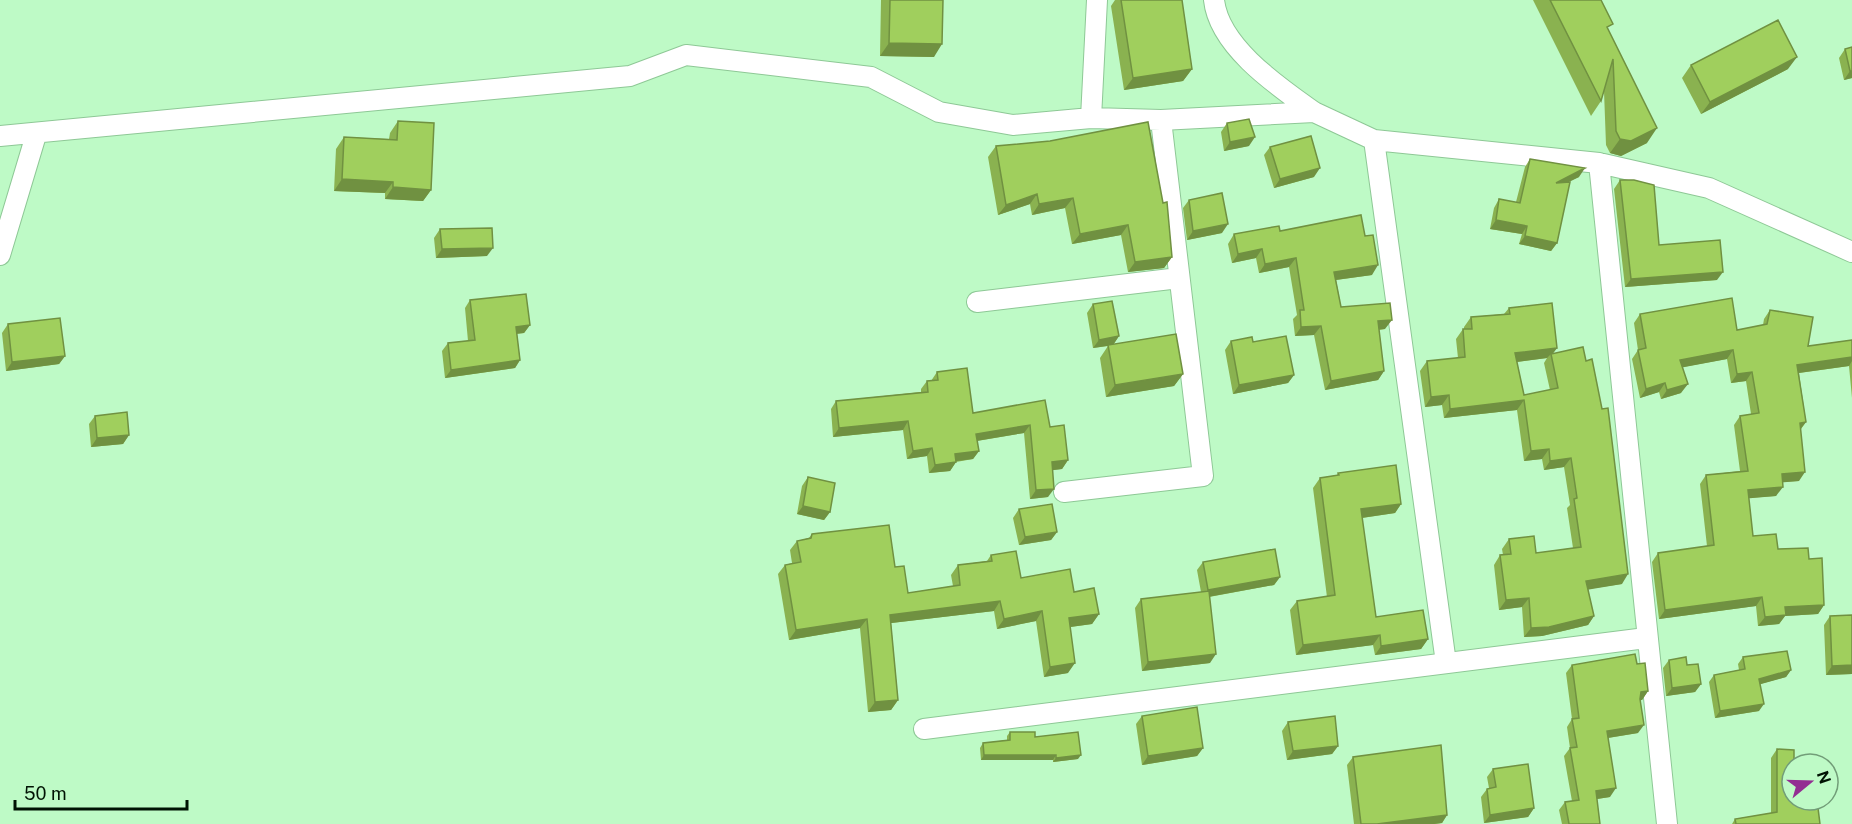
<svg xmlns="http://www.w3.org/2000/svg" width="1852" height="824" font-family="'Public Sans',sans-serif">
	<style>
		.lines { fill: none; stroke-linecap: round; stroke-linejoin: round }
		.street-casing { stroke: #8ec896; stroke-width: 22 }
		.street { stroke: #fff; stroke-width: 20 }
		.wall { fill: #8ab250; fill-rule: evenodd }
		.shaded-wall { fill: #709141 }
		.building { fill: #a0cf5d; stroke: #709141; stroke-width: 1.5 }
	</style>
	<rect width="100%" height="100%" fill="#befac6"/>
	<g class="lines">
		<defs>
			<path id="street" d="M1214,0c5,47 65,87 100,112
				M1091,118l6,-118
				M0,136l630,-60 56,-21 185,22 68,35 74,13 78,-7 70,2 153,-8 60,28 225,23 110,25 143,64
				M1374,140l72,523
				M1599,163l68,661
				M0,255l36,-120
				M977,302l202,-24
				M1064,492l139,-16 -42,-356
				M924,729l722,-91"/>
		</defs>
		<use href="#street" class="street-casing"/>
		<use href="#street" class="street"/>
	</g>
	<path class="wall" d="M881,0h62l-9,57 -54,-1z
		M1115,0h67l10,69 -9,12 -59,9 -13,-84z
		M1533,0h68l7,30 39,113 -26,13 -11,-3 -4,-8 -2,-54 -3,10 -10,15z
		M1852,47v31l-8,2 -5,-22 6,-9z
		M1691,65l97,4 -87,45 -19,-36z
		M398,121l33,69 -8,11 -38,-2v-6l-51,-2 2,-42 8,-12 45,2 1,-6z
		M1227,123l22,23 -25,5 -3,-19z
		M1050,141l122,116 -8,11 -36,4 -7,-37 -49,9 -7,-36 -33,7 -2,-11 -32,11 -10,-58 8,-11z
		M1270,147l44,30 -40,11 -10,-33z
		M1530,159l49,18 -12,5 -10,61 -6,8 -32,-7 3,-10 -32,-5 4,-21 5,-9 17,3 9,-35z
		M1620,180l39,65 58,35 -92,7 -11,-98z
		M1189,200l33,33 -35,7 -4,-32z
		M440,229l47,27 -51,2 -2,-20z
		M1280,231l92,44 -36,5 5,27 44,22 -6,1 5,41 -6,9 -53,10 -11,-55 -19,1 -2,-17 4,-4 -8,-48 -30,6 -3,-15 -24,5 -4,-19 6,-10z
		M470,300l60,25 -6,8 -7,1 3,26 -5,8 -70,10 -3,-27 6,-8 20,-2 -3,-33z
		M1093,304l26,32 -6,9 70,29 -9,12 -68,11 -6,-39 8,-12 -15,2 -6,-35z
		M1509,308l48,40 -4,5 69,231 -34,5 6,27 -6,9 -46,11 -18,1 -2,-30 -23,3 -5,-45 6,-10h3l-1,-6 7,-10 27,14 37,-5 -6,-40 3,-3 -6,-38 -20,3 -2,-11 -18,2 -7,-51 -73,8 -2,-13 -17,2 -5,-36 7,-10 31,-3 -2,-19 7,-10h1v-2l7,-10 33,-3zM1547,358l-3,5 6,27 -26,5 -7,-33z
		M1770,310l38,36 44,-6v58l-3,-32 -50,7 7,49 -5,7 -2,52 -17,1 -6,14 -28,2 5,38 25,13 31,10 15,46 -6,9 -33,2 -6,8 -21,2 -2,-20 -97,13 -7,-57 6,-9 49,-7 -7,-62 6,-9 34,-4 -6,-46 6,-9 11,-2 -5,-33 -15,2 -4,-24 -44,8 -2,26 -20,6 -2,-7 -19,6 -8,-39 6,-9 -4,-27 6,-9 97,16 26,-5 1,-6z
		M8,324l57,32 -6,8 -53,7 -4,-38z
		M1231,341l22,1 41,33 -6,8 -55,11 -8,-44z
		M937,372l36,41 77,14 18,33 -6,9 -10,1 -4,27 -18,2 -6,-66 -47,8 2,10 -6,8 -17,3 -6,9 -21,2 -2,-17 -20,3 -4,-29 -70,7 -2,-28 5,-8 85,-9v-3l6,-8h4z
		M95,416l34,19 -6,9 -32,3 -2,-23z
		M1338,473l63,31 -6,9 -33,5 14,99 52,22 -7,10 -46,6 -2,-10 -77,10 -6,-45 7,-9 30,-4 -14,-109 7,-10 17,-3z
		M808,477l22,35 -6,8 -27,-6 5,-28z
		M1019,509l38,23 -6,8 -32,5 -6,-27z
		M812,534l83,33 13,26 45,-7 -2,-11 7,-10 29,-4 4,-6 30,23 53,14 25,22 -7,10 -22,3 -2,46 -24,4 -8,-56 -39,8 -3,-18 -103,12 7,77 -7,10 -23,2 -8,-84 -71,12 -11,-66 7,-9 7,-2 -2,-13 7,-9 12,-3z
		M1203,562l77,15 -6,8 -65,12 1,66 -68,8 -7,-63 6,-9 60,-7 -4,-22z
		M1852,615v59l-26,1 -2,-50 6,-9z
		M1743,657l48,13 -5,7 -26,7 -1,27 -44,7 -6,-36 5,-7 25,-5 -1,-6z
		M1669,660l18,5 14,19 -6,8 -29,4 -3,-28z
		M1637,664l11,27 -6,9h-2l-2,33 -30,5 2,59 -13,2 3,25h-38l-3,-14 6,-8 7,-1 -8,-45 6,-8 -3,-21 5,-8 -6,-46 6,-8z
		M1142,716l61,32 -6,8 -55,9 -6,-41z
		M1288,722l50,24 -6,8 -45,6 -5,-29z
		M1010,732l25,5 43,22 -25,3v-2h-72l-1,-12 3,-5 24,-3v-4z
		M1777,749l15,51 28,24h-88l3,-5 36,-6v-55z
		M1353,757l94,58 -5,8 -8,1h-80l-7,-59z
		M1493,769l41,39 -6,9 -44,6 -3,-26 6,-8 2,-1 -2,-11z"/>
	<path class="shaded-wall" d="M889,43l53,1 -8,13 -54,-1z
		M1797,57l-9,12 -87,45 9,-12z
		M1192,69l-9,12 -59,9 9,-12z
		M1850,71h2v7l-8,2z
		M1657,128l-10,15 -26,13 -11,-3 10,-14z
		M1255,137l-6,9 -25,5 6,-9z
		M1320,168l-6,9 -40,11 6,-9z
		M1585,168l-6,9 -28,14 5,-8z
		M342,179l51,3 -8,11 -51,-2z
		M393,187l38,3 -8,11 -38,-2z
		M1037,194l-7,10 -32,11 8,-10z
		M1073,198l-8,10 -33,7 7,-11z
		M1496,220l31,6 -5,8 -32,-5z
		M1228,224l-6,9 -35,7 6,-9z
		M1128,225l-7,10 -49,9 8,-10z
		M1525,236l32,7 -6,8 -32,-7z
		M493,248l-6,8 -51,2 6,-9z
		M1262,249l-6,9 -24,5 6,-9z
		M1172,257l-8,11 -36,4 7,-10z
		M1296,258l-7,9 -30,6 6,-9z
		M1378,265l-6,10 -44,6 6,-9z
		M1723,272l-6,8 -92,7 6,-8z
		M1392,320l-7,9 -13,1 6,-9z
		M530,325l-6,8 -13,1 5,-7z
		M1321,326l-7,9 -19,1 6,-9z
		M1119,336l-6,9 -20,3 6,-8z
		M1557,348l-6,8v-2l-4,4 -39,5 7,-10z
		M1733,350l-6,9 -53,10 6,-9z
		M65,356l-6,8 -53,7 6,-9z
		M1852,357v4l-3,5 -58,8 6,-9z
		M520,360l-5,8 -70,10 6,-8z
		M1384,371l-6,9 -53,10 6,-9z
		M1752,372l-6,9 -15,2 6,-9z
		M1183,374l-9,12 -68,11 9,-12z
		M1294,375l-6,8 -55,11 6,-9z
		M1665,383l-6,9 -19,6 6,-9z
		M1688,384l-7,9 -20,6 6,-9z
		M1449,395l-7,10 -17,2 6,-10z
		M1524,400l-7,10 -73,8 6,-9z
		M908,421l-5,9 -70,7 6,-9z
		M1806,422l-7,9 1,-8z
		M1030,425l-6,8 -54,9 6,-8z
		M129,435l-6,9 -32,3 6,-9z
		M932,448l-5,8 -20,3 6,-8z
		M1549,449l-7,10 -18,2 7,-10z
		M979,451l-6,8 -24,3 6,-8z
		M1571,458l-7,9 -20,3 6,-9z
		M1068,460l-6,9 -16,2 6,-9z
		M956,462l-6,9 -21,2 6,-8z
		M1805,472l-6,9 -24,2 7,-9z
		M1783,487l-7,9 -35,3 7,-9z
		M1054,489l-6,8 -18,2 6,-9z
		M1401,504l-6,9 -41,6 7,-10z
		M803,506l27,6 -6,8 -27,-6z
		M1057,532l-6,8 -32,5 6,-8z
		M1628,574l-6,10 -42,7 6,-10z
		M1280,577l-6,8 -72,13 6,-8z
		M1762,597l-6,9 -97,13 6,-9z
		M1529,598l-7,9 -23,3 7,-10z
		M1000,601l-6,10 -111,13 7,-9z
		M1824,605l-6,9 -33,2 -6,8 -21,2 7,-9 20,-10z
		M1042,611l-6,10 -39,8 7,-10z
		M1099,614l-7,10 -29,4 6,-10z
		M1594,616l-6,9 -46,11 -18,1 7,-9z
		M867,619l-7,9 -71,12 7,-10z
		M1380,635l-7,10 -77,10 7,-10z
		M1428,639l-7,10 -46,6 6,-9z
		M1216,654l-6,9 -68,8 6,-9z
		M1075,663l-7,10 -24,4 6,-10z
		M1852,665v9l-26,1 6,-9z
		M1791,670l-5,7 -32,9 5,-7z
		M1701,684l-6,8 -29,4 6,-8z
		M1648,691l-6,9 -7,1 6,-9z
		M898,700l-7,10 -23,2 7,-10z
		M1764,704l-5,7 -44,7 5,-7z
		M1644,725l-6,8 -37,6 6,-8z
		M1338,746l-6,8 -45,6 6,-9z
		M1203,748l-6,8 -55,9 6,-9z
		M984,755h72l-3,5h-72z
		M1081,755l-3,4 -25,3 3,-4z
		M1616,788l-6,9 -20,3 6,-9z
		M1534,808l-6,9 -44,6 6,-8z
		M1447,815l-5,8 -8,1h-57z"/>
	<path class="building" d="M890,0h53l-1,44 -53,-1z
		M1121,0h61l10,69 -59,9z
		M1550,0h51l12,24 -6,3 50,101 -26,13 -11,-2 -4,-8 -3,-72 -12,42z
		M1778,20l19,37 -87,45 -19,-37z
		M1852,47v24h-2l-5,-22z
		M1249,119l6,18 -25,5 -3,-19z
		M398,121l36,2 -3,67 -38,-3v-5l-51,-3 2,-42 53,3z
		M1148,122l15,81 4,-1 5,55 -37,5 -7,-37 -48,9 -7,-36 -34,6 -2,-10 -31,11 -10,-59 54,-5z
		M1311,136l9,32 -40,11 -10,-32z
		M1530,159l55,9 -29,15 14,-1 -13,61 -32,-7 2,-10 -31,-6 3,-21 21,4z
		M1620,180h14l20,5 5,60 61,-5 3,32 -92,7z
		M1222,193l6,31 -35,7 -4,-31z
		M1361,215l4,21 8,-1 5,30 -44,7 7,35 49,-4 2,17 -14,1 6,50 -53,10 -10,-55 -20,1 -1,-17h4l-8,-52 -31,6 -3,-15 -24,5 -4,-20 45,-8 1,5z
		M492,228l1,20 -51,1 -2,-20z
		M526,294l4,31 -14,2 4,33 -69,10 -3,-27 27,-3 -5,-40z
		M1732,298l5,32 30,-6 3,-14 43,7 -5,29 44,-6v17l-55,8 9,57 -6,1 5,49 -23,2 1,13 -35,3 5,46 23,-2 2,15 30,-1 1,11 13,-1 2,47 -39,2 1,8 -21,2 -3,-20 -97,13 -7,-57 56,-8 -8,-70 42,-4 -8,-55 19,-3 -7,-41 -15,2 -4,-24 -53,10 8,24 -21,6 -2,-7 -19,6 -8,-39 8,-2 -6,-34z
		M1112,301l7,35 -20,4 -6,-36z
		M1552,303l5,45 -42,5 9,42 34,-7 -7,-34 32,-7 3,14 6,-2 10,50 6,-1 20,166 -42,7 8,35 -45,11 -18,1 -2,-30 -23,2 -6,-45 11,-1 -2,-15 25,-3 2,17 45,-6 -7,-48 3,-1 -6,-40 -21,3 -1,-12 -18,2 -7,-51 -74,9 -1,-14 -18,2 -4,-36 38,-4 -2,-28h9l-1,-12 39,-3 -1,-6z
		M60,318l5,38 -53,6 -4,-38z
		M1176,334l7,40 -68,11 -7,-40z
		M1286,336l8,39 -55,10 -8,-44 21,-4 1,5z
		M967,368l6,45 72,-13 5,27 14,-2 4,35 -16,2 2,27 -18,1 -6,-65 -54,9 3,17 -24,3 1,8 -21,3 -3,-17 -19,3 -5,-30 -69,7 -3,-27 92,-9 -1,-11 11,-1 -1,-8z
		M127,412l2,23 -32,3 -2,-22z
		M1396,465l5,39 -40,5 15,108 47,-7 5,29 -47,7 -1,-11 -77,10 -6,-44 38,-6 -15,-117 19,-3 -1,-2z
		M808,477l27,6 -5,29 -27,-6z
		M1052,504l5,28 -32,5 -6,-28z
		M889,525l6,42 9,-1 4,27 52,-8 -2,-20 34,-4 -1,-6 25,-4 5,27 49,-9 4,23 20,-4 5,26 -30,4 6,45 -25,4 -8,-56 -38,8 -4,-18 -110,14 8,85 -23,2 -8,-83 -71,11 -11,-65 16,-3 -4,-21 14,-3 1,-4z
		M1275,549l5,28 -72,13 -5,-28z
		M1209,591l7,63 -68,8 -7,-63z
		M1852,615v50l-20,1 -2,-50z
		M1787,651l4,19 -32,9 5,25 -44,7 -6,-36 31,-6 -2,-12z
		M1635,654l2,10 8,-1 3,28 -7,1 -1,7 4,26 -37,6 9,57 -20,3 4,33h-31l-4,-22 14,-2 -9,-52 7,-1 -5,-28 7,-1 -7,-53z
		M1686,657l1,8 11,-1 3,20 -29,4 -3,-28z
		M1197,707l6,41 -55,8 -6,-40z
		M1335,716l3,30 -45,5 -5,-29z
		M1010,732h25v5l43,-5 3,23 -25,3v-3h-72l-1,-12 27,-3z
		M1441,745l6,70 -70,9h-16l-8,-67z
		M1777,749l17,1v14h-2v36h25l3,24h-84l-1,-5 42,-7z
		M1528,764l6,44 -44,7 -3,-26 9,-2 -3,-18z"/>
	<g transform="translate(1810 782) rotate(71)"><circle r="28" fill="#befac6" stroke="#729d78" stroke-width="1.5"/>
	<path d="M0-4.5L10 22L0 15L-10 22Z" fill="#932d92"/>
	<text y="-9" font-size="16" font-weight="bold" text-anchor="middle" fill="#001203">N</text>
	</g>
	<path d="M15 800v9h172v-9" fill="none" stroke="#001203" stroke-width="3"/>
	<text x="24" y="800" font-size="18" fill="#001203" stroke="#befac6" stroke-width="4.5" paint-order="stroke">50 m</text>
</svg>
